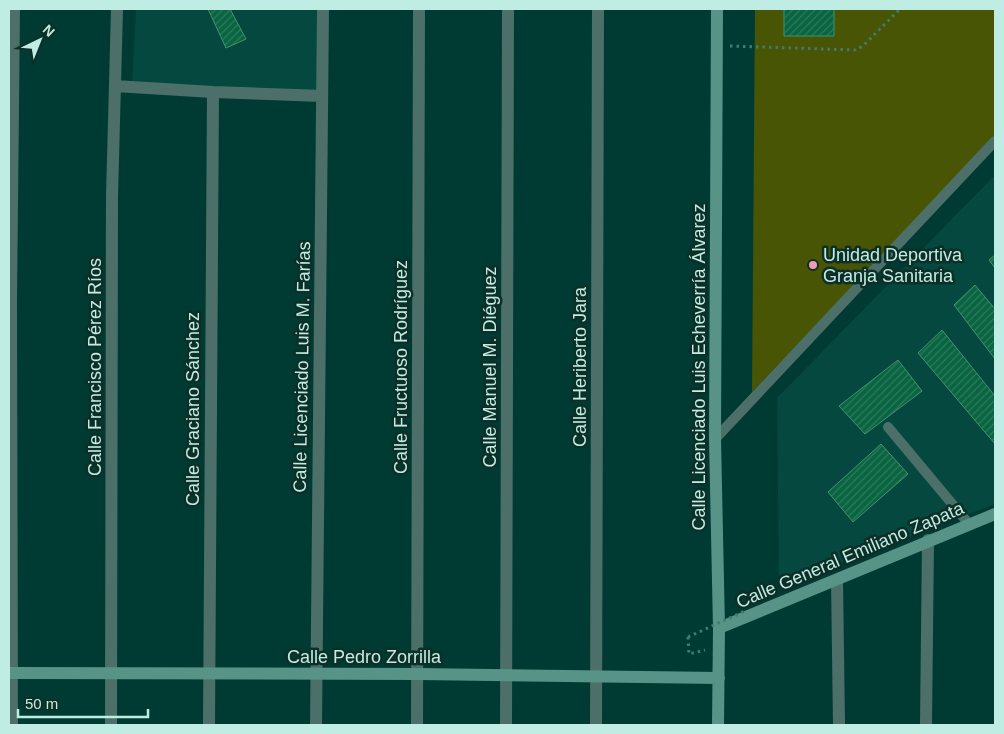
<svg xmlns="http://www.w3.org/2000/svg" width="1004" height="734" font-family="Arial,sans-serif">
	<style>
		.built { fill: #04483f }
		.grass { fill: #475504 }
		.building { fill: url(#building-hatch); stroke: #45926c }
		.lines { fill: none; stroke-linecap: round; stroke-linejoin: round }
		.path { stroke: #447a71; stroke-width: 3; stroke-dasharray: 2.5 4; stroke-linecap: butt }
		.lane { stroke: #4c7069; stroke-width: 10 }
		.street { stroke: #4c7069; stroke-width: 12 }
		.secondary { stroke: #579387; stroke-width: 12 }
		.path-bridge { stroke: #447a71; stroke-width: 3; stroke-dasharray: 2.5 4; stroke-linecap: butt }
		.poi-dot { fill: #f09ab4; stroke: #0e2e28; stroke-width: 2 }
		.labels { text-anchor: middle; stroke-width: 5; stroke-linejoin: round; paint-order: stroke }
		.poi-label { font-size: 18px; fill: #c0ede3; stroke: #0e2e28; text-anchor: start }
		.street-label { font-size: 18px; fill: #c0ede3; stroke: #0e2e28 }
	</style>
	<defs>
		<pattern id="building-hatch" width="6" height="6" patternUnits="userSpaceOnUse" patternTransform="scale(1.25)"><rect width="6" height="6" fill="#096441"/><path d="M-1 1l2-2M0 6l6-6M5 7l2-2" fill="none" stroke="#2b7a5c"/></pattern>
	</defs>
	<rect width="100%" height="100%" fill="#003b33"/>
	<path class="built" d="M136,9h183l-2,82 -185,-8z
		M995,175v329l-216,83 -2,-189z"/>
	<path class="grass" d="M755,9h240v128l-243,255z"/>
	<path class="building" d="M208,9h22l16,30 -20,9z
		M784,9h50v27h-50z
		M995,255v13l-6,-8z
		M975,285l20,24v50l-41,-54z
		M942,330l53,66v48l-77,-91z
		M898,360l24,31 -57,43 -26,-28z
		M881,444l27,30 -55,48 -25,-30z"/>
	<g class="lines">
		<path class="path" d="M730,46l125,4 8,-4 37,-37
			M688,637l1,17 16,-4"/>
		<path class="lane" d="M888,427l81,97
			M715,439l280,-298"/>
		<path class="street" d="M115,86l98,6 109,4
			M837,580l2,145
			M12,725l-1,-425 3,-291
			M111,725l1,-529 5,-187
			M209,725l4,-633
			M316,725l7,-716
			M417,725l2,-716
			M506,725l2,-716
			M596,725l2,-716
			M926,725l2,-185"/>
		<path class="secondary" d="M717,9l-2,430 4,189 -1,97
			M719,628l276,-114
			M9,673l409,1 301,4"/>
		<path class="path-bridge" d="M688,637l59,-27"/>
	</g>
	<circle class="poi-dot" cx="813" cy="265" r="5"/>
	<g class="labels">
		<g class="poi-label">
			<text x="823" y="261">Unidad Deportiva<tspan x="823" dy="21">Granja Sanitaria</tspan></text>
		</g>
		<g class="street-label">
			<text transform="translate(95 367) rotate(-90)" y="6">Calle Francisco Pérez Ríos</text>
			<text transform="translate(302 367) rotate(-89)" y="6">Calle Licenciado Luis M. Farías</text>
			<text transform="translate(401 367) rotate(-90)" y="6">Calle Fructuoso Rodríguez</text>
			<text transform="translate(490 367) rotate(-90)" y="6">Calle Manuel M. Diéguez</text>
			<text transform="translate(580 367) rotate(-90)" y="6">Calle Heriberto Jara</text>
			<text transform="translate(699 367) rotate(-90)" y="6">Calle Licenciado Luis Echeverría Álvarez</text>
			<text transform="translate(193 409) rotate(-90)" y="6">Calle Graciano Sánchez</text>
			<text transform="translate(850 555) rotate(-23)" y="6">Calle General Emiliano Zapata</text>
			<text x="364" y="663">Calle Pedro Zorrilla</text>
		</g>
	</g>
	<rect width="1004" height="734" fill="none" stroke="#c0ede3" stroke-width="20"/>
	<g transform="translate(40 40) rotate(43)" stroke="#0e2e28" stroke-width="4" paint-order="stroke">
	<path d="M0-4L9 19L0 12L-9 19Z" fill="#c0ede3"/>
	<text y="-8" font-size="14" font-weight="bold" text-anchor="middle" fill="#c0ede3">N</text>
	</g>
	<path d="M18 709v8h130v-8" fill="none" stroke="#c0ede3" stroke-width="2.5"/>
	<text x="25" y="709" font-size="15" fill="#c0ede3" stroke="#0e2e28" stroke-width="4" paint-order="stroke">50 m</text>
</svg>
